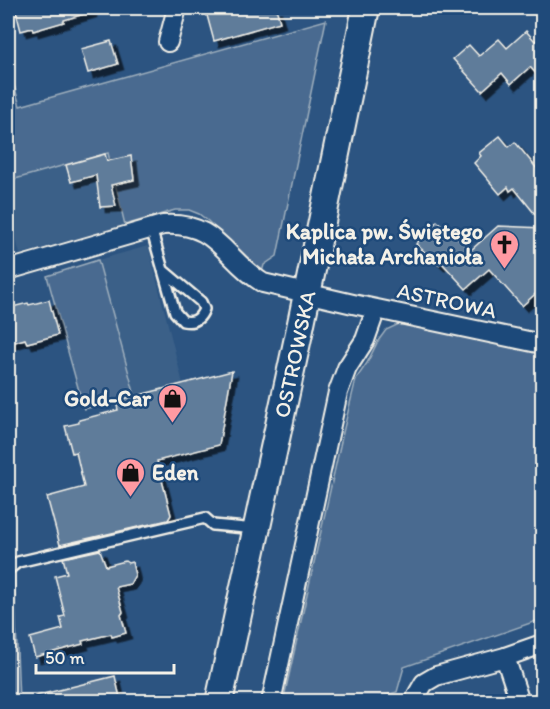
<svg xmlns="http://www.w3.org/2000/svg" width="550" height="709" font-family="Itim,sans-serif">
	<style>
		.built { fill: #3b6088 }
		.green { fill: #496b90; stroke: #9eaebc; stroke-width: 1.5 }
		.building { fill: #5e7b9a; stroke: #f4f1e8; stroke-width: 1.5; filter: url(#shadow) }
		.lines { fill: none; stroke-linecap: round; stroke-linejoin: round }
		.service-casing { stroke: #f4f1e8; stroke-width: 14 }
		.minor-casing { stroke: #f4f1e8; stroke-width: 22 }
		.secondary-casing { stroke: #f4f1e8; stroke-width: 30 }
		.service { stroke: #1f4a7a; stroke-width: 9 }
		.minor { stroke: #1f4a7a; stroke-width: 18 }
		.secondary { stroke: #1f4a7a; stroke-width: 26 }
		.labels { text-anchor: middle; stroke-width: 5; stroke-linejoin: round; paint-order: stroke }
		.poi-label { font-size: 22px; font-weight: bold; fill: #f4f1e8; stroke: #1f4a7a; text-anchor: end }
		.street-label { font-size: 22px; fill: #f4f1e8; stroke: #1f4a7a }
	</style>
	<defs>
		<filter id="shadow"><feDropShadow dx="5.5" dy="5.5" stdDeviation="0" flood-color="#0009"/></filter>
	</defs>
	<rect width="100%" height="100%" fill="#2c5481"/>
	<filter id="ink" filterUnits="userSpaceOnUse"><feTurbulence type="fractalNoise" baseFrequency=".0167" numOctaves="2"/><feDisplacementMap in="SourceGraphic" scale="12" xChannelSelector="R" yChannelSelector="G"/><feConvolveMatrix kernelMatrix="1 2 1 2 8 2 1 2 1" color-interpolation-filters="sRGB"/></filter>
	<g filter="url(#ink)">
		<path class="built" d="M108,153l17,72 -105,29 -12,-45v-28z
			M148,246l35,138 -48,12 -37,-136z"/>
		<path class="green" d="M326,20l-49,236 -13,9 -2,7 -23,-20 -31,-31 -9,-7 -10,-4h-14l-50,15 -17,-72 -100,28v-117l12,42z
			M98,260l37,136 -51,13 -37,-133z
			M399,324l143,26v269l-138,48 -7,25 -30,9 -84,1 61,-274 12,-49 11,-16 11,-22 8,-11z
			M14,573l5,128h-11v-122z"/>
		<path class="building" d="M15,8h76v4l-27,8v2l-31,9 -1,-3 -11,3z
			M205,8h71l4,14 -66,19z
			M526,31l9,10 8,-6v46l-13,-14 -19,17 -9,-11 -20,18 -29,-32 16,-14 10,11 20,-17 8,9z
			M111,41l7,23 -30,9 -7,-24z
			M500,136l9,11 6,-5 28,34v48l-29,-36 -4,3 -2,-4 -8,7 -26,-31 7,-7 -2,-3z
			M105,154l2,7 24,-5 3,24 -23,5 5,21 -16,1 -4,-32 -25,7 -5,-17z
			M437,221l34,29 27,-24 45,2v59l-21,19 -33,-37 -23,20 -25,-27 -2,3 -23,-21z
			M49,300l9,35 -31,8 -2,-4 -17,5v-36l20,-5 1,2z
			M232,371l-13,74 -62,16 14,54 -3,5 -108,25 -13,-48 37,-10 -8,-35 -4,1 -7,-27 14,-3v-3l39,-10 -2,-9z
			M100,550l6,16 19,-5 3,2 4,-1 3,13 -5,9 -14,3 7,25 -2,3 5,18 -14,4 -1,-3 -29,7 1,3 -48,13 -5,-19 33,-9 -3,-12 5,-1 -10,-40 12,-3 -4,-15z
			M115,676l6,26h-85l-1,-6z"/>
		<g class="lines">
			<defs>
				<path id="service" d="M151,228l24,84 8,9c10,2 17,-1 21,-12l-3,-7 -38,-32
					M8,570l10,-8 13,-3 174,-41 8,7 43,4"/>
				<path id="minor" d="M168,42l9,-34
					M8,270l155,-45c54,-4 61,34 100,58l90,21 189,40
					M505,657l15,45
					M271,702l67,-310 9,-24 18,-28 11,-31
					M415,702l2,-7 7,-12 12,-7 69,-19 37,-13"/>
				<g id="secondary">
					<path id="s1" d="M219,702l80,-369 67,-325"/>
				</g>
			</defs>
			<use href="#service" class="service-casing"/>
			<use href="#minor" class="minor-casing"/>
			<use href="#secondary" class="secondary-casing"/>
			<use href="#service" class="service"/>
			<use href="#minor" class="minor"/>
			<use href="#secondary" class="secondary"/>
		</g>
	</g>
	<defs>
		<symbol id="church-pin" viewBox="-11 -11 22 30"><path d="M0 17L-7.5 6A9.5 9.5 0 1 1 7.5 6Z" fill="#ff9aa2" stroke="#1f4a7a"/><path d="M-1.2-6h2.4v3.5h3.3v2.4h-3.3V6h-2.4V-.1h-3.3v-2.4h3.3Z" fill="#111"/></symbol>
		<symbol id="shop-pin" viewBox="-11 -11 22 30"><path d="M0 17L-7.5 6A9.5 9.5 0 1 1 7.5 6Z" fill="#ff9aa2" stroke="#1f4a7a"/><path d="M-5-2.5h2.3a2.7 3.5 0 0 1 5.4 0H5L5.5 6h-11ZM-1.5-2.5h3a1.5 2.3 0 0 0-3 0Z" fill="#111"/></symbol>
	</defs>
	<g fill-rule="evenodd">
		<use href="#church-pin" x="488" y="228" width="33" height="45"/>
		<use href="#shop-pin" x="156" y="382" width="33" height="45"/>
		<use href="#shop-pin" x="114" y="456" width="33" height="45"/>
	</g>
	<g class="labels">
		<g class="poi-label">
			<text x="483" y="239">Kaplica pw. Świętego<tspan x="483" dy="25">Michała Archanioła</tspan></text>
			<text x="151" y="406">Gold-Car</text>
			<text x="152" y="480" text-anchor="start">Eden</text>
		</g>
		<g class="street-label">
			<text transform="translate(447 300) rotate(12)" y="8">ASTROWA</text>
			<text dy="8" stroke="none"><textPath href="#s1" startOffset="356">OSTROWSKA</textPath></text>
		</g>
	</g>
	<rect width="550" height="709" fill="none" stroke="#1f4a7a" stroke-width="30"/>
	<rect x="15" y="15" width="520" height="679" fill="none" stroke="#f4f1e8" stroke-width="2" filter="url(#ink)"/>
	<path d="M36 664v9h138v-9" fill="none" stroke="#f4f1e8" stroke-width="3"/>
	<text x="45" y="664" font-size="18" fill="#f4f1e8" stroke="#1f4a7a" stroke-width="4.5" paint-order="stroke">50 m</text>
</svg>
